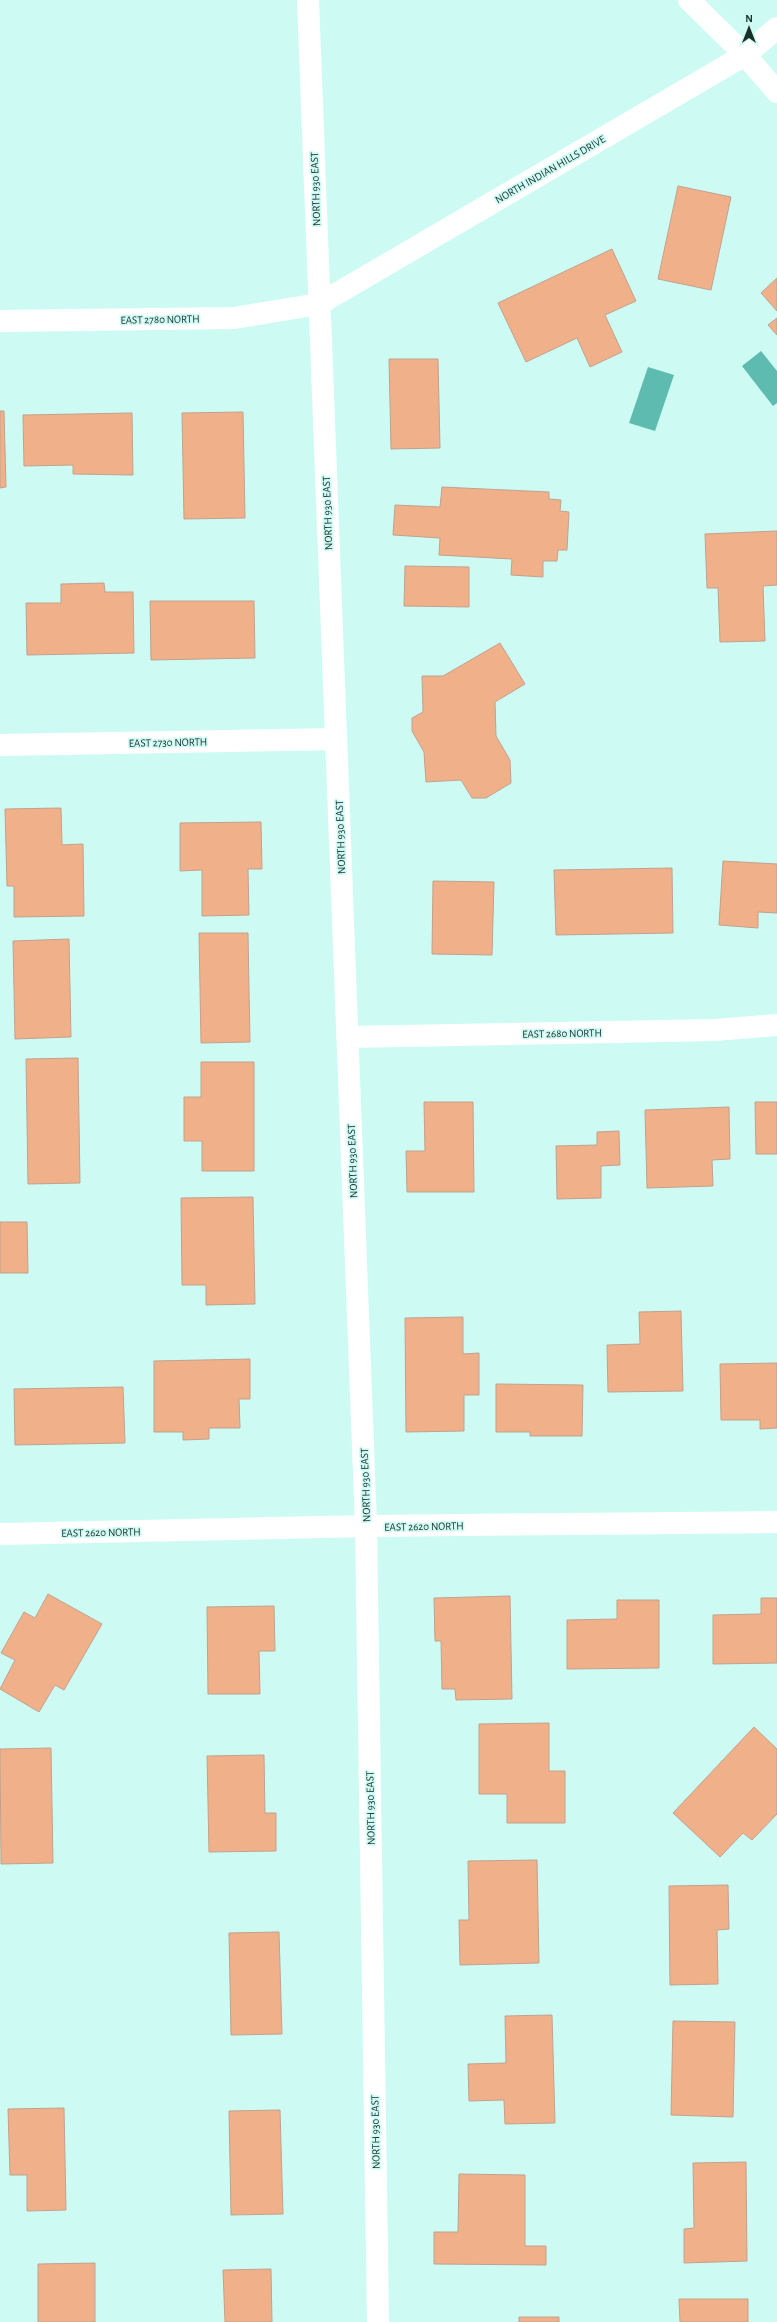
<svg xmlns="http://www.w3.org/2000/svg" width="777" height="2322" font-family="'Alegreya Sans',sans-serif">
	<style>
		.water { fill: #5dbbb0 }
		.building { fill: #f0b18a; stroke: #c2a18d }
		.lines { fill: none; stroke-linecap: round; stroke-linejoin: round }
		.minor { stroke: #fff; stroke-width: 22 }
		.labels { text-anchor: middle; stroke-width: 3.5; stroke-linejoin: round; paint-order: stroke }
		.street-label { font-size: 11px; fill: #1c2e2c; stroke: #cdfbf4 }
	</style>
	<rect width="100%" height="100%" fill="#cdfbf4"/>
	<path class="water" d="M761,351l16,20v32l-4,3 -31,-40z
		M648,367l26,8 -19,56 -26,-8z"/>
	<path class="building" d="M678,186l53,11 -20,93 -53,-11z
		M612,249l24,52 -31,14 17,37 -32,15 -13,-29 -51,24 -28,-59z
		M777,278v33l-16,-18z
		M777,318v17l-9,-10z
		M389,359h49l2,89 -49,1z
		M0,411h4l2,76 -6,1z
		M243,412l2,106 -61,1 -2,-106z
		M132,413l1,62 -60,-1v-9l-49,1 -1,-51z
		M442,487l107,5v7l12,1 -1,11 9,1 -2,38h-9l-1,11h-14v16l-32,-2 1,-16 -73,-4 1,-17 -47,-3 2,-30 45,2z
		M777,531v54l-14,1 2,55 -45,1 -2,-54h-11l-2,-54z
		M405,566l64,1v40l-65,-1z
		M104,583l1,9h28l1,61 -107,2 -1,-52h35v-19z
		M150,601h104l1,57 -104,2z
		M500,643l25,41 -30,18 1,34 14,24 1,23 -25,15h-14l-11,-18 -35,2 -2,-30 -12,-21v-13l11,-6 -1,-36h21z
		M61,808l1,37 21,-1 1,72 -70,1v-31h-7l-2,-77z
		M261,822l1,47h-14l1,46 -47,1v-46l-22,1v-48z
		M723,861l54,3v49l-19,-1v16l-39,-3z
		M672,868l1,65 -117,2 -2,-65z
		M433,881l61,1 -2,73 -60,-1z
		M199,933h49l2,109 -49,1z
		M69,939l2,98 -56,2 -2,-98z
		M78,1058l2,125 -52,1 -2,-125z
		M201,1062h53v109h-52v-30h-18v-44h17z
		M424,1102h49l1,90h-67l-1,-41h19z
		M755,1102h22v52h-21z
		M729,1107l1,52 -18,1 1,26 -66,2 -2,-78z
		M619,1131l1,34 -19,1v32l-44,1 -1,-53 41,-1v-13z
		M253,1197l2,107 -49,1v-20h-24l-1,-87z
		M0,1222h27l1,51h-28z
		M681,1311l2,80 -75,1 -1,-47 33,-1 -1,-32z
		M463,1317v37l16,-1v42h-15v36l-58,1 -1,-114z
		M250,1359v40h-11l1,29h-31v11l-26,1v-8h-29v-71z
		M777,1363v65l-17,1v-9h-39l-1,-56z
		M496,1384l87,1 -1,51h-52v-4h-34z
		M123,1387l2,56 -110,2 -1,-56z
		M48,1594l54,30 -38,66 -9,-5 -16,27 -39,-23 15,-29 -14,-7 23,-41 11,6z
		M510,1596l2,103 -56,1 -1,-11h-13l-1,-48h-6l-1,-43z
		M761,1598h16v65l-64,1v-49l48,-1z
		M617,1600h42v68l-92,1v-49l50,-1z
		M274,1606l1,45h-16l1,43h-52l-1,-87z
		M549,1723v48h16v52h-58v-29h-28v-70z
		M754,1727l23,22v65l-25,26 -9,-7 -23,24 -47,-44z
		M51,1748l2,115 -52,1 -1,-115z
		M264,1755l1,58h11v38l-67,1 -2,-96z
		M537,1860l2,103 -79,2 -1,-45h10l-1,-59z
		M728,1885l1,44 -12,1 1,54 -48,1 -1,-99z
		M279,1932l3,102 -51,1 -2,-102z
		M552,2015l3,108 -50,1 -1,-24 -35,1 -1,-37 38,-1 -1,-47z
		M673,2021l62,1 -2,95 -62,-2z
		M64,2108l2,102 -39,1v-36h-17l-2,-66z
		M280,2110l3,104 -52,1 -2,-104z
		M746,2162l1,99 -63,2v-34l10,-1 -1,-65z
		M459,2174l66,1v71h21v19l-112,-1v-32h24z
		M95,2263v59h-57v-58z
		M271,2269l1,53h-47l-2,-52z
		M679,2299h69v23h-68z
		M519,2317h40v5h-40z"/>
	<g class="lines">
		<path class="minor" d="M308,0l58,1526 12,796
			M689,0l56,55 32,37
			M0,321l234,-3 85,-14 426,-249 32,-27
			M0,745l336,-6
			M347,1037l368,-7 62,-5
			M0,1534l366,-8 411,-4"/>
	</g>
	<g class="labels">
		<g class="street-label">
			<text transform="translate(550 169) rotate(-30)" y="4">NORTH INDIAN HILLS DRIVE</text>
			<text transform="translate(315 189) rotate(-92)" y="4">NORTH 930 EAST</text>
			<text transform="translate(160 319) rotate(-1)" y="4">EAST 2780 NORTH</text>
			<text transform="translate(327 513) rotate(-92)" y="4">NORTH 930 EAST</text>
			<text transform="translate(168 742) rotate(-1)" y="4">EAST 2730 NORTH</text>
			<text transform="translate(340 837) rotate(-92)" y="4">NORTH 930 EAST</text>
			<text transform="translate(562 1033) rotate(-1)" y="4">EAST 2680 NORTH</text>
			<text transform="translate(352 1161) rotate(-92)" y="4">NORTH 930 EAST</text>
			<text transform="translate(365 1485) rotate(-92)" y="4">NORTH 930 EAST</text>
			<text transform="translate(424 1526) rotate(-1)" y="4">EAST 2620 NORTH</text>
			<text transform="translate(101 1532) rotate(-1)" y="4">EAST 2620 NORTH</text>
			<text transform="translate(370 1808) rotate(-91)" y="4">NORTH 930 EAST</text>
			<text transform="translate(375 2132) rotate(-91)" y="4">NORTH 930 EAST</text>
		</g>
	</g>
	<g transform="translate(749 28)" stroke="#cdfbf4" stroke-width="3" paint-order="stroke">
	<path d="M0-3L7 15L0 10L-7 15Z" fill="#1c2e2c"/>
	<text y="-6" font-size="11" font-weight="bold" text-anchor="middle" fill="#1c2e2c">N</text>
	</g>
</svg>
